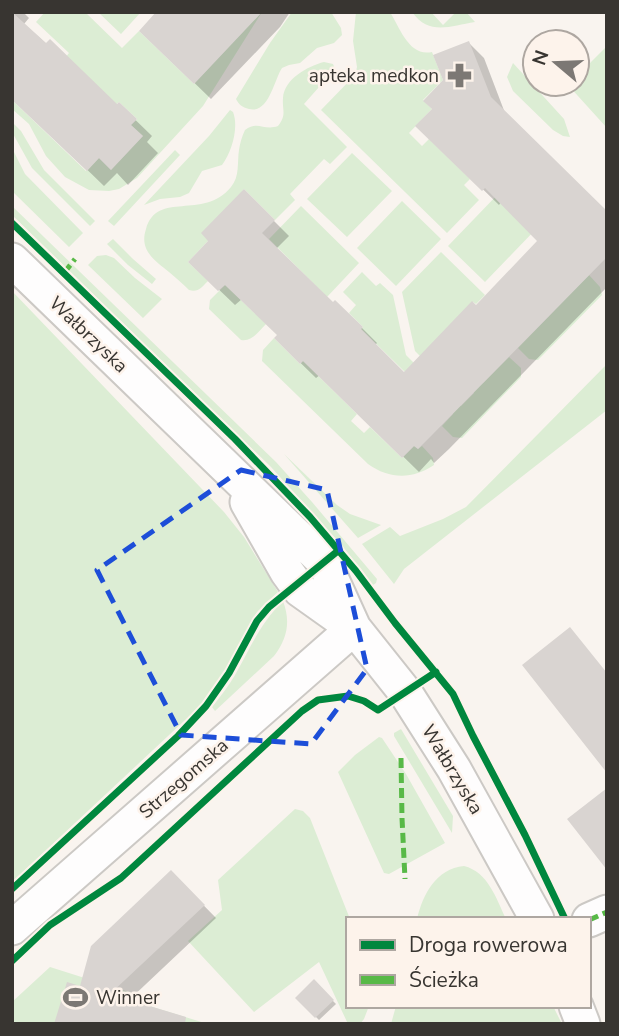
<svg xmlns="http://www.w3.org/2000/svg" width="619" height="1036" font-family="'Nunito Sans',sans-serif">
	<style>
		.green { fill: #dcedd4 }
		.shadow { fill: #0003 }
		.building { fill: #d9d4d1 }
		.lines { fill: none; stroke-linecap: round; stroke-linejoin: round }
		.street-casing { stroke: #ccc9c5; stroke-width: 37 }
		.street { stroke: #fefdfd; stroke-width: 33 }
		.quiet { stroke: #58b947; stroke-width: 5; stroke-dasharray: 10 5; stroke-linecap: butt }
		.cycleway-casing { stroke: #fdf3eb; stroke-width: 11 }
		.cycleway { stroke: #00873e; stroke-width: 7 }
		.marked { fill: none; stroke: #1d4ed8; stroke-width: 5; stroke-dasharray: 14 9; stroke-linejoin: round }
		.labels { text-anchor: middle; stroke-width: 5; stroke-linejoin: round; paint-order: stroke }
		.poi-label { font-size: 19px; fill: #383531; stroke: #fdf3eb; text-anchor: end }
		.street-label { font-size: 19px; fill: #383531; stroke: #fdf3eb }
	</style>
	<rect width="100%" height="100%" fill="#f9f4ef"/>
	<path class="green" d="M45,12h40l37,36 17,-17 55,53 68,-72 -59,94 -66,72 -18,11 -10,2 -20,-1 -24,-13 -19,-21 -17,-32 -17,-15v-9l74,71 13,-13 12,12 32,-34 -12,-11 6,-6 -18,-17 -6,5 -49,-48 5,-6 -33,-31z
		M98,12h43l-20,22z
		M292,12h39l10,16 1,7 -8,8 -17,5 -17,15 -11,2 -7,3c-8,12 -13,46 -33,41 -7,-2 -10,-4 -13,-10l34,-56z
		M356,12h34c10,16 19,45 42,40l11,28 -20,20 9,9 -23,24 13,13 7,-7 41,40 -6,6 15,15 -32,33 -126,-123 34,-35 2,-8 -4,-26z
		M412,12h19l12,13 13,-13h10l9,10c-25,4 -46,14 -63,-10z
		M607,46v82l-39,-43 9,-1v-8l4,-5 -4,-5v-6l8,8z
		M324,62l9,2 2,5 -31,35 43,43 -17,17 -6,-5 -34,35 5,6 -20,20 -31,-31 -36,52 -20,21 20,19c-6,6 -10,12 -19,9 -6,-6 -13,-12 -20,-18 -15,-12 -30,-22 -23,-43 11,-39 57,-8 85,-42 9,-11 6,-24 8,-37 1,-7 3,-14 6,-20 12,-10 19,1 33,-4 9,-12 4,-15 5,-28 1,-19 25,-32 41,-36z
		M513,63l51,56 6,18 -7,-1 -10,-6 -40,-39 -6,-14z
		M230,110l3,2c6,15 -1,40 -11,53l-20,6 -13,22 -9,4 -20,2 -16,6 65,-69z
		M12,122l9,9 23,39 51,51 -5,5 -58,-58 -20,-36z
		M12,148l13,26 58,59 -14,14 -57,-56z
		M175,150l5,5 -66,71 -6,-5z
		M352,153l40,38 -45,46 -40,-38z
		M500,192l38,35 -53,55 -37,-36z
		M402,201l39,38 -45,47 -39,-38z
		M12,206l264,256 36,40 65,77 -1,4 -3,2 -30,-38 -72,-80 -259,-252z
		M301,206l58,57 -32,34 -58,-58z
		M113,239l20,20 23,20 -4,5 -24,-19 -21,-21z
		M441,252l44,43 -9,9 -3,-2 -41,66 -17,-17 -13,-59z
		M106,255l8,3 21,20 27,21 -19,19 -55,-53 9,-9z
		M362,272l14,14 4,-3 13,12 13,60 11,11 -9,9 -47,-46 2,-2 -14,-14 7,-8 -13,-13z
		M589,275l11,12 2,8 -64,65 -9,-1 -11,-11z
		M225,285l41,39c-8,8 -14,18 -25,16l-32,-31 1,-9z
		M12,291l212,221 20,25 34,55 -21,20 -32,60 -26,35 -187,175z
		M274,338l26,26 3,-3 54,53 -6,7 13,12 6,-6 32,31 12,-12 4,3 4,-3 11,12 1,7c-22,15 -45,14 -66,-1l-106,-103 1,-11z
		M509,357l12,11v9l-59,61 -9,-1 -11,-11 11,-12 -4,-6 6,-7 6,5 13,-13 -5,-5 9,-9 5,4z
		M607,364v46l-203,159 -10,15 -32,-40 28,-17 10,9 43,-17 23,-12z
		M284,454l53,51 13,9 31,11 -23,13z
		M283,601c8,21 4,38 -9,55l-59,55 -3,-4c8,-10 16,-20 23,-32 16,-28 24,-50 48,-74z
		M401,729l52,87 -1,17 -58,-97v-3z
		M379,737l3,1 24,36 39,69 -56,31 -5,-1 -46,-101 17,-17z
		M295,809l8,2 7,7 40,101h-2v87h21l-5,13 -4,5h-12l-29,-62 -65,50 -66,-71 34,-31 -4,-30z
		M464,866c24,6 32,32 42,53h-89c6,-25 19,-50 47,-53z
		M50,967l85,27 -2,7 75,23h-196v-22z
		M396,1006h157l9,18h-171z"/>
	<path class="shadow" d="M12,12h11l6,6 -5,6 93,82 2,-2 33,32 -5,6 11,11 -30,32 -11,-12 -13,13 -92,-89z
		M159,12h131l-10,15 -69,72 -70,-68z
		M469,43l15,15 21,55 102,101v73l-158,162 -15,14 -3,-4 -12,13 -99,-97 -4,3 -40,-39 4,-3 -38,-37 -7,6 -45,-43 21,-21 33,-50 45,45 -13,13 57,56 3,-3 41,41 -2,2 29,29 72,-67 64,-66 -39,-39 -2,3 -81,-79 16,-17 11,-28z
		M171,872l45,46 -88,83 -47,-13z
		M314,982l22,22 -17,16 -22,-22z"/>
	<path class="building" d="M12,12l34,31 4,-4 67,65 2,-2 18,17 -6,6 12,11 -32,34 -12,-12 -12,13 -75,-71z
		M156,12h106l-68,72 -55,-53z
		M469,41l22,56 116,114v46l-174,177 -15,15 -4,-3 -12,12 -99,-97 -3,3 -26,-26 3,-3 -52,-50 -7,6 -30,-29 20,-21 -7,-8 43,-44 31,31 -13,13 71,69 2,-2 28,27 -2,2 43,43 68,-71 4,4 61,-64 -52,-53 -3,3 -67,-65 17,-17 -9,-8 20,-21 -10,-25z
		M570,627l37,46v100l-85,-108z
		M607,788v82l-40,-51z
		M171,870l34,35 -95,89 76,23 -1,7h-131l13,-42 13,4 11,-40z
		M314,979l20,21 -19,18 -20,-20z"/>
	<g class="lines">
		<defs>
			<path id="street" d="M12,260l312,302 30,66 51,64 49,77 83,150
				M247,502l40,70 13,18 52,37
				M589,920l18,-8
				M12,928l342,-300
				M576,1006l7,18"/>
		</defs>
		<use href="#street" class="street-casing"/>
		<use href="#street" class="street"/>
		<path class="quiet" d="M64,273l11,-14
			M401,758l1,60 3,61
			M589,920l18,-8"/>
		<defs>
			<path id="cycleway" d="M12,223l223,216 75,78 46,54 39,52 58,71 20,42 52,99 40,84
				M12,889l166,-153 28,-30 23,-33 28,-52 12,-14 70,-57
				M12,961l38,-36 71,-47 181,-167 16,-11 30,-4 16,5 14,9 58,-38"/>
		</defs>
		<use href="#cycleway" class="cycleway-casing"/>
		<use href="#cycleway" class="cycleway"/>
	</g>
	<path class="marked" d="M241,470l86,20 40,179 -56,75 -130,-9 -84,-165z"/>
	<defs>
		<symbol id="pharmacy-bare" viewBox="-9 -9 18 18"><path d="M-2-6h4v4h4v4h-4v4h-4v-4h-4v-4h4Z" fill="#7c7874" stroke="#fdf3eb" stroke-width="2.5" paint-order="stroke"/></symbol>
		<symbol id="stadium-bare" viewBox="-9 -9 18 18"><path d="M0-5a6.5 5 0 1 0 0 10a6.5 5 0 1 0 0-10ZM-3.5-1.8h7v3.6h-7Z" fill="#7c7874" stroke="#fdf3eb" stroke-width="2.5" paint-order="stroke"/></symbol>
	</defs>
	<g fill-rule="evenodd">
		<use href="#pharmacy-bare" x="442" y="58" width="35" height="35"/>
		<use href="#stadium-bare" x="58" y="980" width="35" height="35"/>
	</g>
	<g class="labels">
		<g class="poi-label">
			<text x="439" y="82">apteka medkon</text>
			<text x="96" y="1004" text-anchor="start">Winner</text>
		</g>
		<g class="street-label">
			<text transform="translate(89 334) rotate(44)" y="7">Wałbrzyska</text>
			<text transform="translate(453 769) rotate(59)" y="7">Wałbrzyska</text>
			<text transform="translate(183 778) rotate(-41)" y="7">Strzegomska</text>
		</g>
	</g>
	<rect width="619" height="1036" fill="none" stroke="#383531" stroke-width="28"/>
	<rect x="346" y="917" width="245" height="91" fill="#fdf3eb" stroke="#aea7a1" stroke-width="2"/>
	<rect x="360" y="940" width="35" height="10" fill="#00873e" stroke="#aea7a1" stroke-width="2"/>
	<text x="409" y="952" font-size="21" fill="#383531">Droga rowerowa</text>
	<rect x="360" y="975" width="35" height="10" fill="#58b947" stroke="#aea7a1" stroke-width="2"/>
	<text x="409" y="987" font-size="21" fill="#383531">Ścieżka</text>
	<g transform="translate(556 63) rotate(289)"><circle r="33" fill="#fdf3eb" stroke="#aea7a1" stroke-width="2"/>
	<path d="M0-5L12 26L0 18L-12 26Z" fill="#7c7874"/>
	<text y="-10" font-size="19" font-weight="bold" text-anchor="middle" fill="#383531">N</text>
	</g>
</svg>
